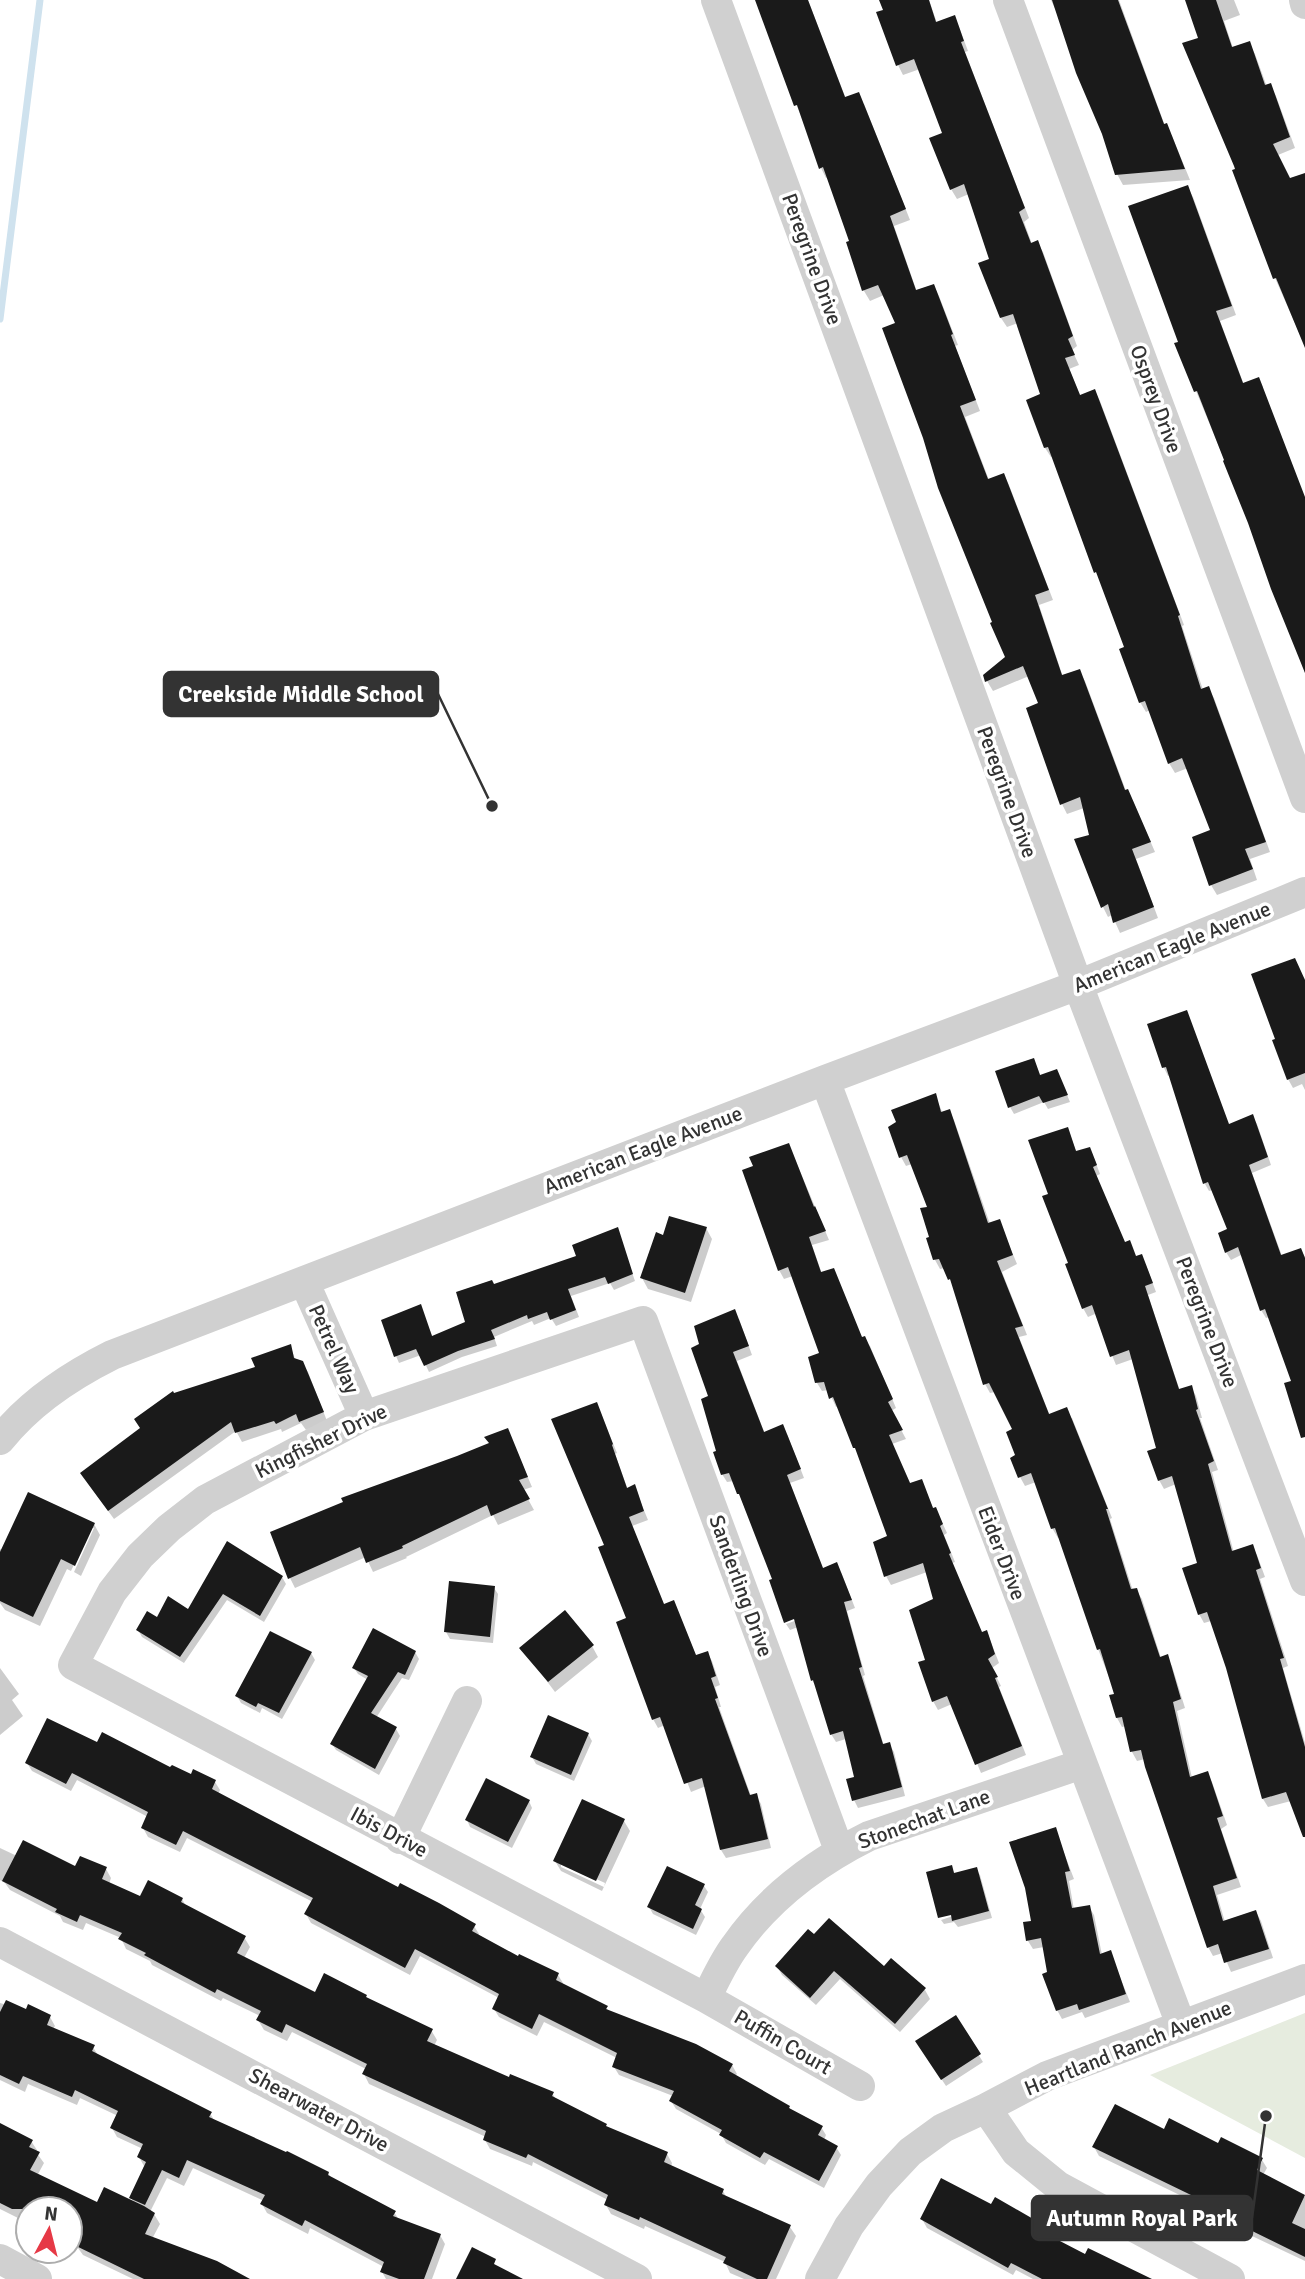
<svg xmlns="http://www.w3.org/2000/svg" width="1305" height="2279" font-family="Signika,sans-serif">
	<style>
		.green { fill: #e6ecdf }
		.shadow { fill: #0003; fill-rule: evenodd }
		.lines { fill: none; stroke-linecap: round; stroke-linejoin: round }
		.stream { stroke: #cfe2ee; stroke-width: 7 }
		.building { fill: #1a1a1a }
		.minor { stroke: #d0d0d0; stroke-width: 30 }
		.labels { text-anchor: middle; stroke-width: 7; stroke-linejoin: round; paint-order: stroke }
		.street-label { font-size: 21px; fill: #333; stroke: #fff }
		.leader { fill: none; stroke: #333; stroke-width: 2.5 }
		.callout-dot { fill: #333; stroke: #fff; stroke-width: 2.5 }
		.callout { fill: #333; stroke: #333; stroke-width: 2.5 }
		.callout-label { font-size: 23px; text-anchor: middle; font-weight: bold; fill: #fff }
	</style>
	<rect width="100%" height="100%" fill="#fff"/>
	<path class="green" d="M1305,2013v145l-155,-83z"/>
	<path class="shadow" d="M756,0h52l38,99 18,5 46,116 -16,6 23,66 17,-6 5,10 19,49 -3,1 25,65 -15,6 24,63 15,-5 5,10 44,115 -14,5 24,72 16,-6 6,10 41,110 7,10 22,51 -19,7 22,59 -38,15 -8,-18 -4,2 -5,-10 -19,-99 -17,6 -5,-10 -21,-100 -12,-28 -36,15 -6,-10 -2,-6 22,-18 -13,-34 -97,-299 -13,-29 -14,6 -6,-10 -15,-48 2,-1 -23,-65 -2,1 -5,-10z
		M881,0h48l8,23 17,-6 5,10 9,24 -3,1 64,166 -5,4 8,22 5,-2 6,10 34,94 -5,4 7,15 -10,4 12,28 14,-6 5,10 84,224 -2,1 21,64 5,-2 6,10 56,154 -20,7 7,21 -40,15 -6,-10 -16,-47 17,-7 -24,-63 -13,5 -6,-10 -19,-53 -4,2 -6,-10 -14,-54 -72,-192 -3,1 -6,-9 -3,-53 -24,-72 -11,4 -6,-9 -21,-54 11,-4 -22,-66 -12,5 -6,-10 -7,-55 -24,-65 -17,6 -5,-10z
		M1051,0h68l46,126 7,10 18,44 -67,5 -6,-11 -58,-157z
		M1187,0h47l6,15 -16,6 9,27 16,-5 6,11 12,33 3,-2 6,11 19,52 -17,7 12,25 15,-5v171l-30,-68 -41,-107 3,-1 -37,-131z
		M1187,187l6,10 43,118 -16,6 24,64 15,-6 4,8h-2l44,114v172l-55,-151 -54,-131 -16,-48z
		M1305,977v113l-3,-6 -9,4 -5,-9z
		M1186,1012l43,114 23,-10 5,8 14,41 -19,8 30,83 19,-6 4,7v174l-11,-49 -24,-65 -4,1 -5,-8 -18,-56 -12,6 -5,-8 3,-23 -16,-39 -4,1 -4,-7 -35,-109 -2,1 -4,-8 -14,-43z
		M1034,1060l7,17 19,1 10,24 -22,7 -4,-7 -30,12 -4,-7z
		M935,1095l8,19 6,-3 5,9 36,104 9,-3 18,43 -15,8 25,63 -8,2 31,79 22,2 40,100 -2,1 23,72 3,-1 6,9 19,59 6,-1 5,9 13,42 -8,3 15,67 15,-5 5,9 15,43 -6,4 20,58 -24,8 8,27 31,-10 5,9 12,37 -42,14 -8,-19 -10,3 -5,-9 -63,-188 -8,2 -5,-9 -6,-26 -4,1 -5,-9 -1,-23 -18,-46 -38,-112 -2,1 -6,-10 -16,-46 -11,4 -5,-9 -5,-47 -20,-38 -5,1 -5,-9 -30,-95 -10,-21 -5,1 -5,-9 -6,-52 -17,-44 -6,2 -5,-9z
		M1067,1129l10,24 17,5 6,16 -4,2 29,68 12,14 9,7 10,27 -8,3 32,96 11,-4 5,9 6,22h-2l18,52 -6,2 22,81 18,-6 5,8 8,22 -5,2 28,87 -5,2 22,75v95l-14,-37 -23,6 -5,-8 -36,-132 -16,-46 -7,2 -5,-9v-50l-23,-80 -12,5 -5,-9 -1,-31 -25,-90 -17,6 -21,-51 -7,3 -5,-9 -33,-113z
		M789,1145l40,95 -17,5 10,29 41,65 7,7 26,62 -5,3 15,28 -14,5 19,41 10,-4 13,29 6,8 7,15 -3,2 11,27 -3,1 30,71 5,-2 12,31 -7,5 9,18 -2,1 27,68 -45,18 -29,-69 -14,6 -5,-9 -6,-40 8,-61 -8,-28 -36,13 -5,-9 3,-39 -28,-80 -23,-51 -2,1 -8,-17 -6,1 -5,-8 4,-29 -28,-78 -9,3 -5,-9 -24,-103z
		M706,1228l6,11 -21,63 -43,-13 -6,-11 22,-41z
		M617,1229l18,52 -21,9 -4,-7 -39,13 8,21 -23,9 -5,-8 -17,7 -2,-4 -38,16 3,9 -35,11 -33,15 -8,-17 -22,8 -3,-7 24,-49 13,31 35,-15 26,-37 84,-29z
		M739,1319l13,36 -15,6 28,73h22l17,44 -14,5 33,86 18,3 14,36 -8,3 18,64 -2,1 21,70 5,-2 5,8 11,44 -47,12 -4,-8 2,-22 -10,-39 -10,3 -5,-8 -14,-46 -5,-8 -14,-53 -8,3 -4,-6 17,-6 -1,-3 -28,-35 -40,-99 -7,1 -5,-8 -12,-77z
		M290,1346l6,15 6,2 6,9 19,49 -21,9 -5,-7 -19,9 -1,-3 -39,13 -6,-11 -122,88 -27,-37z
		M597,1404l20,49 -2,1 13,36 6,-4 14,34 -16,6 32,79 10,-3 22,54 11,-3 5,8 8,24 -5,2 6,20h-2l32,89 5,-1 5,9 10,44 -45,10 -5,-8 -15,-64 -15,6 -26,-67 -7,3 -5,-9 -25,-100 -22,-73z
		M512,1440l20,47 -9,3 11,20 -36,15 -5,-10 -87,42 1,1 -34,14 -7,-15 -71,31 -5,-10z
		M94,1524l6,11 -19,41 -7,-4 20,-44h-3l-20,43 -4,-2 -27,57 -35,-16 -5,-7v-54l2,1z
		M227,1544l55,33 4,7 -22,38 -37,-22 -43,63 -42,-26 -4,-7 20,-11 31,-8z
		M494,1588l4,6 -5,49 -43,-4 -4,-7z
		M592,1646l6,11 -43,35 -33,-44z
		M415,1652l4,7 -10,21 -7,-2 -26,40 20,11 4,7 -21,39 -43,-25 -4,-6 36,-64 -10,-6 -4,-6z
		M311,1653l4,7 -33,59 -20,-11 -2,5 -19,-10 -4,-7z
		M0,1668l19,26 -7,6 11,16 -23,19z
		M588,1734l4,7 -18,40 -38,-17 -4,-7z
		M98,1745l94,32 23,5 5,8 -2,4 181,95 75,37 5,8 -1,3 41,21 39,17 5,8 -1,2 44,22 3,5 123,53 5,9 -2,2 54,31 2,4 30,16 5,8 -2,5 12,7 5,8 -17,33 -55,-29 -4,6 -39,-22 -5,-9 -45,-25 -5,-8 2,-5 -54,-21 -5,-8 3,-9 -73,-36 -7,14 -38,-19 -5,-8 5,-11 -79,-42 -10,19 -99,-52 -5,-9 7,-12 -126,-64 -7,14 -32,-15 -5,-9 5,-11 -71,-37 -6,11 -39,-20 -5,-8z
		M529,1801l3,7 -20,40 -42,-21 -3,-7z
		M624,1821l6,10 -28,60 -41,-20 -6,-10zM561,1863l44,20 -1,4 -43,-20z
		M1055,1829l19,50 -5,2 5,29 15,-3 5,8 8,40 8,-3 20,50 -45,16 -3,-6 -20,7 -5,-9 -13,-63 -11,2 -5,-8 -3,-17 8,-2z
		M0,1848l17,8 59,13h30l5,9 -2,6 32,14 41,1 4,7 58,31 6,10 -6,11 72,36 50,2 2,4 63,30 6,10 -3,6 76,33 42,14 5,8 50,27 60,26 5,9 -1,4 52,24 4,7 63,29 6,9 -20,43h-32l-14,-6 -5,-11 -80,-36 -1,3 -33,-15 -5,-9 2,-5 -75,-38 -1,4 -42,-17 -5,-9 1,-3 -117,-53 -5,-10 2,-5 -74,-37 -5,9 -23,-11 -6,-10 2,-4 -37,-18 -2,3 -69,-36 -2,-4 -24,-12 -5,-11 -35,-15 -3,7 -20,-8 -3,-6 -50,-26 -5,-7 -5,-3z
		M951,1867l4,7 21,-5 4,6 12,43 -34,9 -4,-5 -10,2 -3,-4 18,-6z
		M704,1886l4,6 -8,17 5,8 -9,18 -43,-21 -4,-7z
		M891,1960l34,30 5,9 -30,33 -60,-53 -24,26 -34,-30 -5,-9 107,3z
		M0,2003l50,14 5,9 -2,3 40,18 6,10 111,56 5,9 113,51 4,6 62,33 5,8 41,15 5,9 -13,35h-46l-4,-7 2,-5 -74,-39 -2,6 -41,-21 -5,-9 2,-3 -71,-33 -9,18 -17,-8 -17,34 4,2 6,10 -8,15 94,40h-113l-50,-24 -5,-7 -8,-4v-35h-42v14l-28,-14v-84l31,16 6,9 -1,2 8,11 -7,13 61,28h37l-4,-6 13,-32 -5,-9 4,-8 -26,-12 -5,-9 6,-12 -38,-18 -3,7 -49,-21 -3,8 -25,-12z
		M955,2017l28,45 -37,24 -25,-38z
		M1164,2132l98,28 5,8 -4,7 42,22v64l-110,-52 -5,-9 -91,-44 -5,-9z
		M992,2206l42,15 4,10 97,48h-102l-17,-9 -3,5 -86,-47 -5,-9z"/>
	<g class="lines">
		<path class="stream" d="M0,319l40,-319"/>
	</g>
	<path class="building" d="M755,0h53l37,97 14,-5 47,117 -16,7 26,74 18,-6 19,50 -2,1 25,65 -16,6 28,73 16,-6 45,117 -14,5 27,80 18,-6 45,121 3,-1 23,53 -19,7 22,58 -41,16 -5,-19 -7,4 -27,-69 15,-4 -9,-38 -20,8 -34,-97 12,-5 -15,-37 -38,16 -2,-7 22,-18 -15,-34 2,-1 -54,-134 -15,-50 -41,-110 13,-5 -17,-38 -16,6 -16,-49 3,-1 -26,-74 -4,2 -22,-64 -3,1z
		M879,0h50l7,22 19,-7 9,26 -3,1 64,166 -6,4 12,31 7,-3 35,96 -5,3 7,16 -10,3 15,37 15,-6 85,226 -2,1 23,73 8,-3 57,156 -21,7 8,20 -44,17 -17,-49 18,-7 -28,-72 -14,6 -23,-63 -6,2 -20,-54 5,-2 -28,-75 -2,1 -46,-126 -4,1 -18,-48 14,-6 -27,-80 -13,4 -22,-55 11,-4 -25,-75 -14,6 -21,-52 13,-5 -28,-74 -18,7 -20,-54 7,-2z
		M1052,0h66l46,124 3,-1 18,46 -70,6 -13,-41 -26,-61z
		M1185,0h31l16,47 18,-6 15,44 6,-2 19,54 -17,7 17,34 15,-5v175l-29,-70 -3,1 -41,-109 3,-1 -1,-3 -52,-123 16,-5z
		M1188,185l44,121 -16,5 27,72 16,-6 46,120v176l-34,-84 -23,-66 -25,-62 1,-1 -27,-69 -3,1 -20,-49 4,-1 -50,-136z
		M1295,958l10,22v93l-18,7 -15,-40 3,-1 -24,-65z
		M1187,1010l42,114 24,-10 15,43 -19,8 32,90 20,-7 4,10v179l-4,1 -17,-55 7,-2 -26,-72 -5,2 -22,-64 -13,6 -7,-20 9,-4 -19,-47 -5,2 -37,-117 -4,1 -15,-44z
		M1034,1058l6,17 17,-6 11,26 -25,8 -4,-7 -31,12 -13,-37z
		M936,1093l5,19 9,-3 38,114 12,-4 13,36 -16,6 26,65 -8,2 34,86 18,-7 41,102h-2l25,80 6,-1 23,69 8,-3 13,45 -8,3 17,75 18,-6 15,45 -6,2 20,60 -24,8 10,35 33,-11 13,39 -45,14 -6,-19 -11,4 -62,-181 -4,-17 -11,2 -8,-35 -6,1 -7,-23 5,-1 -14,-45 -3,1 -42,-122 -4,1 -20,-56 -13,5 -8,-20 5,-3 -9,-23 6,-3 -23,-46 -6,2 -33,-106 -2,1 -9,-21 -6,1 -7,-22 3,-1 -9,-29 7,-1 -20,-52 -8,3 -11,-31 8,-5 -5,-12z
		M1068,1127l8,24 14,-4 7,18 -4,2 32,75 5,-2 6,16 6,-2 11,29 -8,3 34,103 13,-4 6,24 -2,1 18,51 -6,3 24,87 21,-7 8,24 -5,2 28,88 -4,1 25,88v90h-2l-17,-45 -24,7 -36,-131 -19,-56 -9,3 -16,-47 15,-5 -25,-87 -14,5 -11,-30 9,-3 -27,-98 -19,7 -18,-52 -10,4 -17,-45 3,-1 -26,-67 6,-2 -20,-54z
		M789,1143l25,64 1,-1 11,25 -17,6 12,35 13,-4 28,69 3,-1 28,63 -5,3 15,28 -14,5 21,48 12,-4 11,29 3,-1 7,17 -3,2 11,27 -2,1 33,78 5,-2 8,24 -7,5 10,18 -3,1 27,68 -47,19 -28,-69 -15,6 -14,-40 7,-2 -16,-50 24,-11 -10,-36 -39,14 -11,-35 14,-6 -32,-88h-2l-20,-51 -4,2 -5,-17 -9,1 -7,-26 11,-4 -31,-86 -10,4 -36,-101 11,-4 -4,-9z
		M669,1216l38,11 -22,66 -45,-15 16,-46 7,3z
		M618,1227l15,47 -25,10 -3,-7 -37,12 8,21 -26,10 -3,-8 -19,7 -1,-4 -36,15 4,9 -37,12 -34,15 -8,-17 -22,8 -13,-37 40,-16 11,32 33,-14 -9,-30 36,-12 2,4 82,-28 -4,-11z
		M735,1309l14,37 -16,6 31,80 19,-8 18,45 -14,6 36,93 14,-6 15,38 -8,2 18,65 -3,1 24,76 7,-2 12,45 -50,14 -6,-22 8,-2 -11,-46 -13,4 -17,-55 -2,1 -17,-62 -10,4 -15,-43 3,-1 -33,-85h-2l-8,-21 -8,2 -8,-23 3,-1 -15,-52 7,-3 -17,-48 8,-4 -5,-18z
		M291,1344l3,14 9,3 21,51 -25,10 -3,-8 -20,10 -2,-3 -39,12 -4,-11 -123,89 -28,-38 60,-45 -6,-9 39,-28 1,2 81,-26 -4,-9z
		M597,1402l16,42 -1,1 15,43 8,-4 9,27 -15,6 35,87 10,-4 22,55 12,-4 8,25 -5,2 7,20 -3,1 35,96 7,-2 11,46 -48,11 -18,-72 -18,6 -24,-67 -8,3 -36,-98 10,-4 -28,-71 6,-2 -53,-126z
		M508,1428l20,49 -9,3 11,19 -39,17 -4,-11 -85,41 1,2 -37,15 -6,-16 -72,32 -18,-47 73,-30 -2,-4 116,-42 32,-13 -5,-6z
		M28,1492l67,31 -20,43 -14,-7 -28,58 -33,-16v-49z
		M227,1541l56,35 -23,40 -37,-22 -43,63 -44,-27 11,-19 10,6 11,-21 20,13z
		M449,1581l46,5 -5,51 -46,-5z
		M565,1610l29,35 -46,37 -29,-34z
		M373,1628l43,23 -11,24 -7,-3 -27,41 26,14 -22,42 -45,-25 38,-68 -16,-8z
		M270,1631l42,21 -33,61 -21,-10 -2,4 -21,-11z
		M548,1715l41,18 -18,42 -41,-18z
		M47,1718l50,24 5,-10 68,35 2,-2 19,9 2,-5 23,11 -4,9 186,98 2,-4 39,20 37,21 -4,7 46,25 1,-2 40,19 -3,7 52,26 -2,3 90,35 37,20 -4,7 61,35 -1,2 34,18 -5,9 20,11 -19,35 -55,-29 -4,6 -41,-23 3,-5 -53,-29 5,-10 -62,-24 5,-14 -78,-39 -7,15 -40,-20 7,-15 -84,-45 -10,19 -101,-54 9,-16 -130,-67 -7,14 -35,-17 7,-16 -76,-39 -6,11 -41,-21z
		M486,1778l44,22 -22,42 -43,-22z
		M582,1799l43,20 -29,62 -43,-20z
		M1056,1827l14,44 -5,1 7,36 18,-3 10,49 11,-4 15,44 -47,16 -2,-6 -21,7 -14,-37 5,-2 -6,-34 -15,3 -3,-19 8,-1 -6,-33 -16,-46z
		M23,1840l52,26 5,-10 27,11 -5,12 38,17 8,-16 35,18 -2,4 65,34 -9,17 78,39 9,-19 43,22 -1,2 67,32 -6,12 82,36 1,-3 44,18 -2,4 55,28 -1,2 62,26 -4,10 60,27 -2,5 69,31 -24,54h-10l-34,-16 3,-6 -86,-40 -1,3 -35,-15 4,-10 -80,-41 -2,4 -43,-18 3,-9 -124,-57 5,-10 -81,-40 -4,9 -26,-13 5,-9 -44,-22 -2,4 -71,-38 2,-2 -28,-14 4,-6 -42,-18 -3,7 -22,-10 2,-3 -55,-28z
		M952,1865l2,8 23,-6 12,44 -37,10 -1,-6 -13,3 -12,-46z
		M667,1866l38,18 -10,21 7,4 -9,20 -46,-22z
		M829,1918l55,48 7,-8 35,30 -31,36 -61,-53 -24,27 -35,-32 33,-37 6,5z
		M6,2000l20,9 2,-5 23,11 -4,10 48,20 -3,6 120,61 -3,5 77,35 1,-1 42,21 -1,3 68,36 -3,5 48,18 -17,45h-25l-19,-7 4,-10 -79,-42 -3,6 -42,-22 5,-9 -78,-35 -8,18 -17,-8 -17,35 -16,-7 17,-36 -9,-5 6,-13 -33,-16 8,-17 -43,-21 -3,7 -49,-21 -4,8 -19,-9v-63z
		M956,2015l25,39 -40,26 -26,-39z
		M1115,2104l49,25 5,-11 49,25 3,-6 42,21 -6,12 48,25 -13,28 13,6v28l-116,-57 2,-5 -99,-48z
		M0,2123l33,17 -4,7 11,5 -10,18 67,32 7,-15 40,19 11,7 -10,21 72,27 33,18h-106l-74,-36v-34h-58l-12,-6z
		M941,2178l50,26 4,-7 40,23 -4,6 54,28 3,-6 64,31h-110l-31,-16 -3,5 -88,-49z
		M472,2247l24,12 -2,5 29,15h-67z"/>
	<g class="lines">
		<path class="minor" d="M716,0l362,985 227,596
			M1008,0l297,798
			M1304,0l1,4
			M825,1080l356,945
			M304,1281l60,135
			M0,1440c30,-38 70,-64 112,-85l713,-275 253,-95 227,-93
			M400,1839l67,-138
			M839,1850l-196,-529 -279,95 -159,84 -36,28 -29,28 -28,36 -39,73 633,333 154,88
			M0,1942l637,337
			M706,1998c9,-17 17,-36 29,-52 34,-49 82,-84 134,-110l213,-72
			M986,2108l30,44 42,34 172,93
			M0,2259l37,20
			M820,2279l29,-53 30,-41 31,-33 33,-24 43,-20 61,-32 258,-97"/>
	</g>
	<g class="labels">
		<g class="street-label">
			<text transform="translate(812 259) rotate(70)" y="7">Peregrine Drive</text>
			<text transform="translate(1156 399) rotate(70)" y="7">Osprey Drive</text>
			<text transform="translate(1007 792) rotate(70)" y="7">Peregrine Drive</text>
			<text transform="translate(1172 947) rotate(-22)" y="7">American Eagle Avenue</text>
			<text transform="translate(643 1150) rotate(-21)" y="7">American Eagle Avenue</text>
			<text transform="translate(1207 1322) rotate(69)" y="7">Peregrine Drive</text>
			<text transform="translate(334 1349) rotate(66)" y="7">Petrel Way</text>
			<text transform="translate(321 1441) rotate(-26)" y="7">Kingfisher Drive</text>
			<text transform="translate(1002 1553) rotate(69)" y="7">Eider Drive</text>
			<text transform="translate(741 1586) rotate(70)" y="7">Sanderling Drive</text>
			<text transform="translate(924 1819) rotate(-20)" y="7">Stonechat Lane</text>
			<text transform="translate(389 1832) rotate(28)" y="7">Ibis Drive</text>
			<text transform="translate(783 2042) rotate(30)" y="7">Puffin Court</text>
			<text transform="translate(1128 2048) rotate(-22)" y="7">Heartland Ranch Avenue</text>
			<text transform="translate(319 2110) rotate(28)" y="7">Shearwater Drive</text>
		</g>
	</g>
	<path class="leader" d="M492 806L438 694M1266 2116L1252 2218"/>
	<g class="callout-dot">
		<circle cx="492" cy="806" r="7"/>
		<circle cx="1266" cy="2116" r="7"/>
	</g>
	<g class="callout">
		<rect x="164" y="672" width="274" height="44" rx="7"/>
		<rect x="1032" y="2196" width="220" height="44" rx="7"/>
	</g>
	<g class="callout-label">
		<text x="301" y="702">Creekside Middle School</text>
		<text x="1142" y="2226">Autumn Royal Park</text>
	</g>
	<g transform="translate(49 2230) rotate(7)"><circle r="33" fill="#ffffff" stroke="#adadad" stroke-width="2"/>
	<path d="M0-5L12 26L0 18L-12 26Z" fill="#e63946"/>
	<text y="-10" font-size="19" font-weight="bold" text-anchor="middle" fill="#333333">N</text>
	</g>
</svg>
